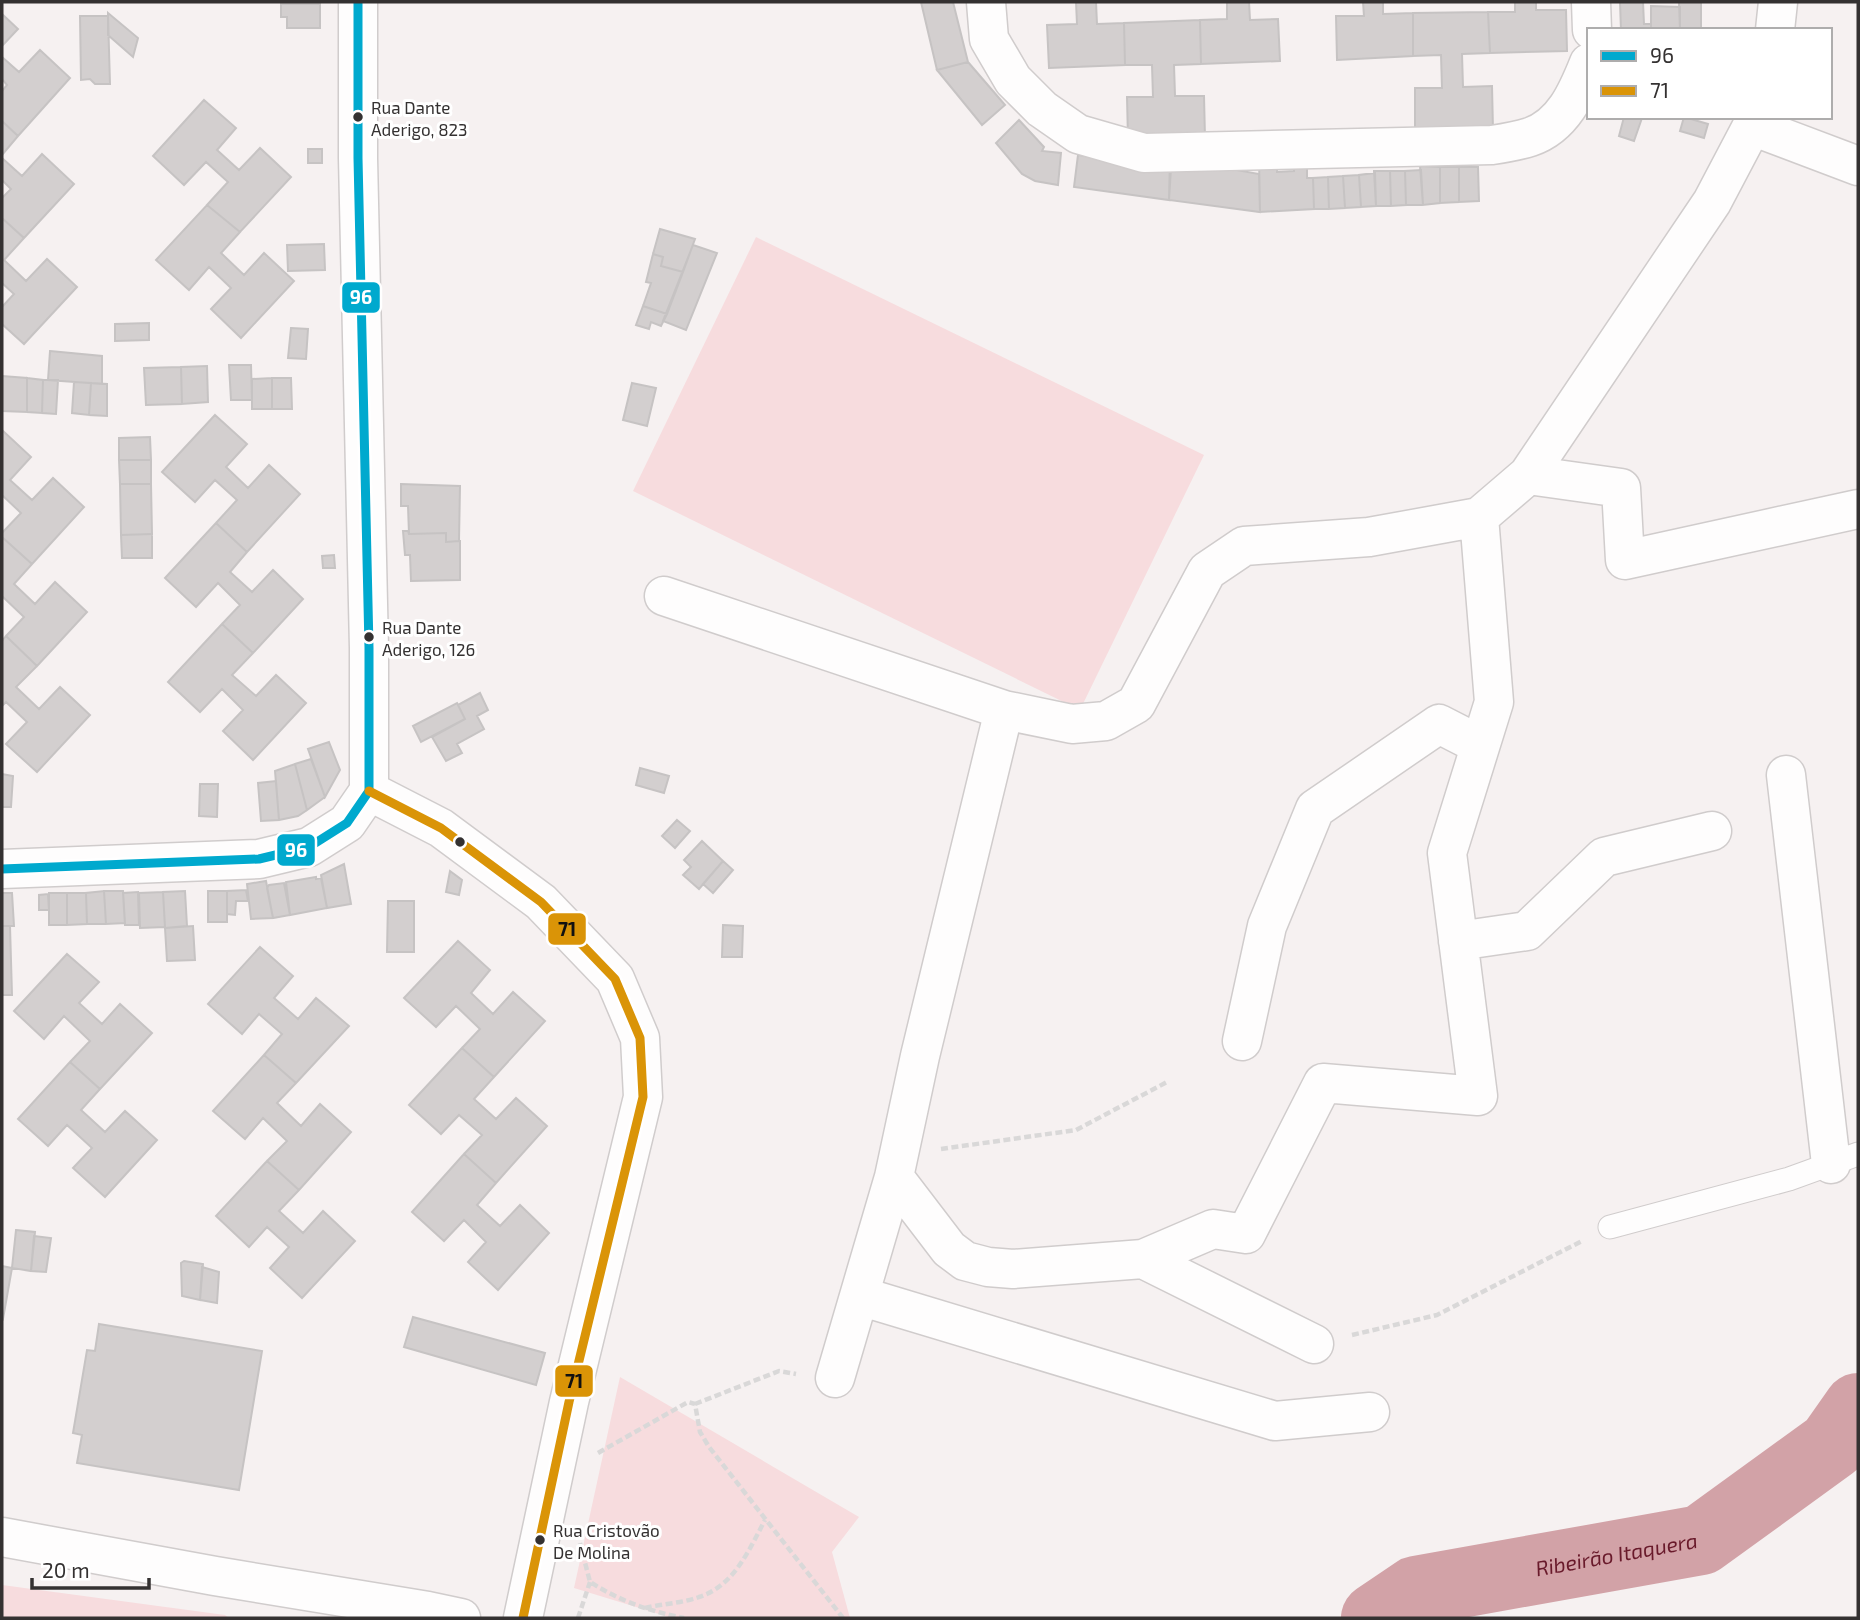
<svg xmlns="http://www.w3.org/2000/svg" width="1860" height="1620" font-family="'Exo 2',sans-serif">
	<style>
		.green { fill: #f7dcde }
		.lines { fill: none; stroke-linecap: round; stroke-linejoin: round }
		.river { stroke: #d2a2a7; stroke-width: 70 }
		.building { fill: #d3cfcf; stroke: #c6c3c3; stroke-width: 2 }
		.service-casing { stroke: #d0cccc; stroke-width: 25 }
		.minor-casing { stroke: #d0cccc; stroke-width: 41 }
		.tertiary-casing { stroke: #d0cccc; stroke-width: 41 }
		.path { stroke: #d9d8d8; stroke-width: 4.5; stroke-dasharray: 7 3.5; stroke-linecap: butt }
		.service { stroke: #fefdfd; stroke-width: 23 }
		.minor { stroke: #fefdfd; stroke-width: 38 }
		.tertiary { stroke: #fefdfd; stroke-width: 38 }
		.bus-1-casing { stroke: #fff; stroke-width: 14 }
		.bus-2-casing { stroke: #fff; stroke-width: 14 }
		.bus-1 { stroke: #00a9ce; stroke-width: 9 }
		.bus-2 { stroke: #da9407; stroke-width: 9 }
		.bus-dot { fill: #343131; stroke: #fff; stroke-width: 2.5 }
		.labels { text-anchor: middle; stroke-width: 6; stroke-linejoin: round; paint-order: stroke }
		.bus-label { font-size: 17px; fill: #343131; stroke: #fff; text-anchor: start }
		.water-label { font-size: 21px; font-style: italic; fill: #691a2b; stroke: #fff }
		.line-badge { stroke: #fff; stroke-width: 2.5 }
		.badge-label { font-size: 19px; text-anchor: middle; font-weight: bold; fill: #fff }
		.pale-badge-label { font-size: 19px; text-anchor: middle; font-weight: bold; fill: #111 }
	</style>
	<rect width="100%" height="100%" fill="#f6f1f1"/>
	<path class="green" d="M756,237l448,218 -124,255 -447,-219z
		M620,1377l239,140 -27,35 18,66h-178l-98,-30z
		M2,1585l223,30 4,3h-227z"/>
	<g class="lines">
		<path class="river" id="s1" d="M1376,1618l40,-27 285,-51 131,-95 26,-37"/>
	</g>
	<path class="building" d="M921,2h32l15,60 -31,8z
		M1076,2h20l1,22 27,-1 1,42 -76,3 -2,-43 30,-1z
		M1227,2h22l1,18 28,-1 2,42 -79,3 -1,-44 27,-1z
		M1363,2h20v12l30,-1v43l-76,4 -1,-44h28z
		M1515,2h21v8h30l1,41 -77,2 -2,-41h27z
		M1620,2h23l1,22h7v6h-30z
		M1679,2h22v27l6,1h-27z
		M281,4h39v24h-33v-11h-6z
		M1651,6l29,1v23h-29z
		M1488,12l2,41 -28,1 1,33 29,-1 1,44 -78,1v-43h27l-1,-33 -28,1v-43z
		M108,13l30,25 -5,19 -25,-22z
		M2,14l16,15 -16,17z
		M80,16h28l2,68h-15l-5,-5 -9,1z
		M1200,20l1,44 -27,1 1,31h29l1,42 -77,1 -1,-42h26l-1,-32h-27l-1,-42z
		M40,50l30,28 -52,58 -16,-15v-30l5,-6 -5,-6v-22l17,15z
		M968,62l37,43 -23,20 -45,-55z
		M204,100l32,28 -19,22 22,20 21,-22 31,29 -51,55 -33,-27 21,-23 -22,-20 -22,23 -31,-29z
		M1624,117l18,1 -8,23 -15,-5z
		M1684,117l24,7 -4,14 -24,-7z
		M1019,120l25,27 -2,4 19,2 -3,32 -23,-4 -13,-7 -26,-31z
		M2,121l16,15 -16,19z
		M308,149h14v14h-14z
		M42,154l32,30 -50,54 -22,-20v-20l9,-9 -9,-9v-22l20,18z
		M1078,155l93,13 -2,32 -95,-13z
		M1277,156v16l17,-1v-4l13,-1v12h6l1,31 -54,3 -1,-55z
		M1170,158l89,16 1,38 -91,-12z
		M1420,166l20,1v36l-17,2z
		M1440,167h19v35l-19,1z
		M1459,167h19l1,34 -20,1z
		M1421,170l2,35h-17l-1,-34z
		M1374,171h16l1,35h-15z
		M1390,171h15l1,34 -15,1z
		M1375,173l1,33 -15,1 -2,-32z
		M1359,175l2,32 -16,1 -2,-32z
		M1343,176l2,32 -16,1 -1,-32z
		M1328,177l1,32h-15l-1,-31z
		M207,205l33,27 -19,21 23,22 20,-22 30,28 -53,57 -30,-29 20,-21 -22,-21 -20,23 -33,-30z
		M2,218l22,20 -20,22 22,21 21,-22 30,28 -53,57 -22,-20v-17l12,-13 -12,-11z
		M660,229l35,10 -12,33 -22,-6 2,-9 -10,-3z
		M324,244l1,26 -37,1 -1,-26z
		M693,245l24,8 -31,77 -23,-9z
		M653,254l10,3 -2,9 22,6 -16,42 -24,-8 8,-23 -5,-1z
		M643,306l24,8 -6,12 -10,-4 -2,7 -13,-4z
		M149,323v17l-34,1v-17z
		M291,328l17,1 -2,30 -18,-1z
		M50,351l52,5v28l-54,-4z
		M229,365h22l1,35h-21z
		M207,366l1,36 -26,2 -1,-37z
		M181,367l1,37 -36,1 -2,-37z
		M2,376l25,2v34l-25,-1z
		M27,378l16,2 -1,33 -15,-1z
		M272,378h19l1,31h-20z
		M272,378v31h-20v-30z
		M43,380h15l-2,34 -14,-1z
		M74,382l17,1 -2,32 -17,-2z
		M91,383l16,1v32l-18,-1z
		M632,383l24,5 -9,38 -24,-6z
		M215,415l32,29 -21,23 22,21 21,-23 31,29 -53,58 -31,-29 21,-23 -22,-20 -20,22 -33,-30z
		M2,430l29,27 -21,23 22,20 21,-22 31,29 -52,57 -30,-27v-4l19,-20 -19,-18z
		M150,437l1,23h-32v-22z
		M119,460h32v24h-31z
		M120,484h31l1,50 -31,1z
		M401,484l59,2 -1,55 -13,1v-9l-37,1 -1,-28h-7z
		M216,523l31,29 -17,20 22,20 21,-22 30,29 -50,54 -31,-29 18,-19 -22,-22 -22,24 -31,-29z
		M403,531h5l1,3 37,-1v9l14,-1v39l-49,1 -1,-26h-5z
		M152,534v24h-30l-1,-23z
		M2,537l30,27 -18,20 21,20 20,-22 32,30 -50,54 -31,-30 18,-19 -22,-21z
		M334,555l1,13h-12l-1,-12z
		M222,624l31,29 -21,22 24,21 20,-21 30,28 -53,57 -30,-29 20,-21 -21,-21 -22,23 -32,-30z
		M6,636l31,30 -21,21 23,22 21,-22 30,28 -53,57 -31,-28 21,-22 -21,-20 -4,4v-65z
		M480,693l8,17 -11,6 7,13 -27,15 5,9 -16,8 -14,-24 33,-18 -7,-14z
		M457,703l8,16 -44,23 -8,-16z
		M329,742l11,28 -15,27 -17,-48z
		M311,759l14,38 -18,13 -12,-46z
		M295,764l12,46 -9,6 -19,4 -4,-49z
		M640,768l29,8 -5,17 -28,-8z
		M2,774l11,2 -2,31h-9z
		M276,781l3,39 -18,1 -3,-38z
		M200,784h18l-1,33 -18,-1z
		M677,820l13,11 -15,17 -13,-12z
		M702,841l21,20 -24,28 -16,-14 8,-8 -7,-7z
		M723,861l10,9 -20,23 -10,-9z
		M344,864l7,40 -24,4 -6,-33z
		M450,871l12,9 -3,15 -13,-3z
		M316,877v2l5,-1 6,30 -37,7 -4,-33z
		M266,881l7,37 -22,1 -4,-35z
		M284,883l6,32 -17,3 -6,-30 2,-3z
		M246,890l2,11h-12l-1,14 -8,-1v-23z
		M104,891l2,33h-19l-1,-31z
		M104,891h19l2,32 -19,1z
		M185,891l2,35 -22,2 -2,-36z
		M208,891h19v31h-19z
		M138,892l1,33h-14l-2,-32z
		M163,892l2,35 -25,1 -1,-35z
		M2,893h10l2,33h-12z
		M49,893h18v32h-18z
		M67,893h19l1,31 -20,1z
		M48,894l1,16h-10v-15z
		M388,901h26v51h-27z
		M723,925l20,1 -1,31h-20z
		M2,926h8l2,69h-10z
		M193,926l2,34 -28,1 -2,-33z
		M458,941l32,29 -19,23 22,21 20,-22 32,29 -51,56 -32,-29 18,-19 -24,-23 -20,21 -32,-29z
		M260,947l33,29 -19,22 24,21 18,-21 33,28 -53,57 -32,-28 18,-21 -23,-20 -17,20 -34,-30z
		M67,954l32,28 -20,21 23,21 18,-20 32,29 -52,56 -30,-27 20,-21 -26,-25 -20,23 -30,-28z
		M462,1048l32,29 -20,22 22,20 20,-21 31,28 -51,57 -32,-29 18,-19 -23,-20 -18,19 -32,-29z
		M264,1055l32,28 -19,20 24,23 19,-22 31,28 -52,58 -32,-29 20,-20 -24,-23 -18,21 -32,-28z
		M70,1062l30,27 -19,21 24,22 20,-21 32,29 -52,57 -32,-29 19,-20 -25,-23 -19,21 -30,-27z
		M464,1154l32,29 -19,22 23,21 20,-21 29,28 -51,57 -30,-28 18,-20 -22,-22 -20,21 -32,-29z
		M267,1161l32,29 -20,21 24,22 20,-22 32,30 -53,57 -32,-30 19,-21 -22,-20 -18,20 -33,-31z
		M16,1230l19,2 -4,39 -19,-3z
		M34,1236l17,2 -5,34 -15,-1z
		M184,1261l19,3 -3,36 -18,-4 -1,-33z
		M2,1266l10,2 -9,51 -1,-1z
		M202,1267l17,5 -2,31 -17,-3z
		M413,1317l132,36 -9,32 -132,-38z
		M99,1324l163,27 -23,139 -162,-27 5,-28 -9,-2 14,-83 8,1z"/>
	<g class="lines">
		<defs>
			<path id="service" d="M1610,1227l179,-48 69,-25"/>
			<path id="minor" d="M986,2l3,37 24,41 29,29 36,25 66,19 348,-8c13,-2 26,-4 38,-8 33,-11 47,-44 59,-74
				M1591,2l1,28
				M1775,30l3,-28
				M1752,126l106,40
				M1528,475l93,13 4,72 233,-51
				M664,596l340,114 68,14 34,-3 30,-17 71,-133 37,-25 125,-9 110,-20 49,-42 184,-273 40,-76 2,-9
				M1786,775l45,389
				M369,791l72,37 100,74 74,77 25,59 3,59 -74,305 -46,216
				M2,869l257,-10 50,-12 38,-24 22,-32v-143l-11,-490v-156
				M1458,941l69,-10 77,-74 108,-26
				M1242,1041l25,-115 48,-117 124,-85 41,21
				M894,1177l55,72 16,12 23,6 25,2 130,-10 70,-30 33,5 77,-151 155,13 -31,-243 47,-151 -15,-185
				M1143,1259l171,85
				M860,1296l415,125 95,-9
				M835,1378l59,-201 26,-121 84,-346"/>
			<path id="tertiary" d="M2,1537l213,39 213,35 33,7"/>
		</defs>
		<use href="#service" class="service-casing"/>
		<use href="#minor" class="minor-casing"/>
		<use href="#tertiary" class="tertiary-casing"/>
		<path class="path" d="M941,1149l135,-19 93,-49
			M1352,1335l85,-20 145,-74
			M695,1404l84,-33 17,3
			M598,1453l90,-51 7,2 5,28 9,15 134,171
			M580,1543l10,39c30,19 59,29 94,36
			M645,1608c16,-4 38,-5 54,-11 35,-11 50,-47 66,-77
			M578,1618l12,-36"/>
		<use href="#service" class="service"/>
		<use href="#minor" class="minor"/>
		<use href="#tertiary" class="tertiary"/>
		<defs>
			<path id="bus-1" d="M2,869l257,-10 50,-12 38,-24 22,-32v-143l-11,-490v-156"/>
			<path id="bus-2" d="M369,791l72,37 100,74 74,77 25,59 3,59 -74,305 -46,216"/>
		</defs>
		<use href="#bus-1" class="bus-1-casing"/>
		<use href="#bus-2" class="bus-2-casing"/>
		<use href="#bus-1" class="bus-1"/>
		<use href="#bus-2" class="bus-2"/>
	</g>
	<g class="bus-dot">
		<circle cx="358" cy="117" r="6"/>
		<circle cx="369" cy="637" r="6"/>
		<circle cx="460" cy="842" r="6"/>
		<circle cx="540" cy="1540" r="6"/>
	</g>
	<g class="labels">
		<g class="bus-label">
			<text x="371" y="114">Rua Dante<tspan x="371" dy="22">Aderigo, 823</tspan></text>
			<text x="382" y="634">Rua Dante<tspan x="382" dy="22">Aderigo, 126</tspan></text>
			<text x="553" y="1537">Rua Cristovão<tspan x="553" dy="22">De Molina</tspan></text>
		</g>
		<g class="water-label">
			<text dy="7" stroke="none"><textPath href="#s1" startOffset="252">Ribeirão Itaquera</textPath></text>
		</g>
	</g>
	<g class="line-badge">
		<rect x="341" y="281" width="40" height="33" rx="7" fill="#00a9ce"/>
		<rect x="276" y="833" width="40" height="34" rx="7" fill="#00a9ce"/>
		<rect x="547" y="912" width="40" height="34" rx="7" fill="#da9407"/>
		<rect x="554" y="1364" width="40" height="34" rx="7" fill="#da9407"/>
	</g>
	<g class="badge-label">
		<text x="361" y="304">96</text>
		<text x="296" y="857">96</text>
	</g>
	<g class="pale-badge-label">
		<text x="567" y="936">71</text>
		<text x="574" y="1388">71</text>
	</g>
	<rect width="1860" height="1620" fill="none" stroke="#343131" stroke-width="7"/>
	<rect x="1587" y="28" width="245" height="91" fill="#ffffff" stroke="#aeadad" stroke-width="2"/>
	<rect x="1601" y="51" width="35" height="10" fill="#00a9ce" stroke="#aeadad" stroke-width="2"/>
	<text x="1650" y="63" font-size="21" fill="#343131">96</text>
	<rect x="1601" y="86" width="35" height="10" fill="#da9407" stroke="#aeadad" stroke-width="2"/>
	<text x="1650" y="98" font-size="21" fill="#343131">71</text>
	<path d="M32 1578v10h117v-10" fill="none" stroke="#343131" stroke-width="3.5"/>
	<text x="42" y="1578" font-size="21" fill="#343131" stroke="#ffffff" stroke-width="5" paint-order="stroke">20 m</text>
</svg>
